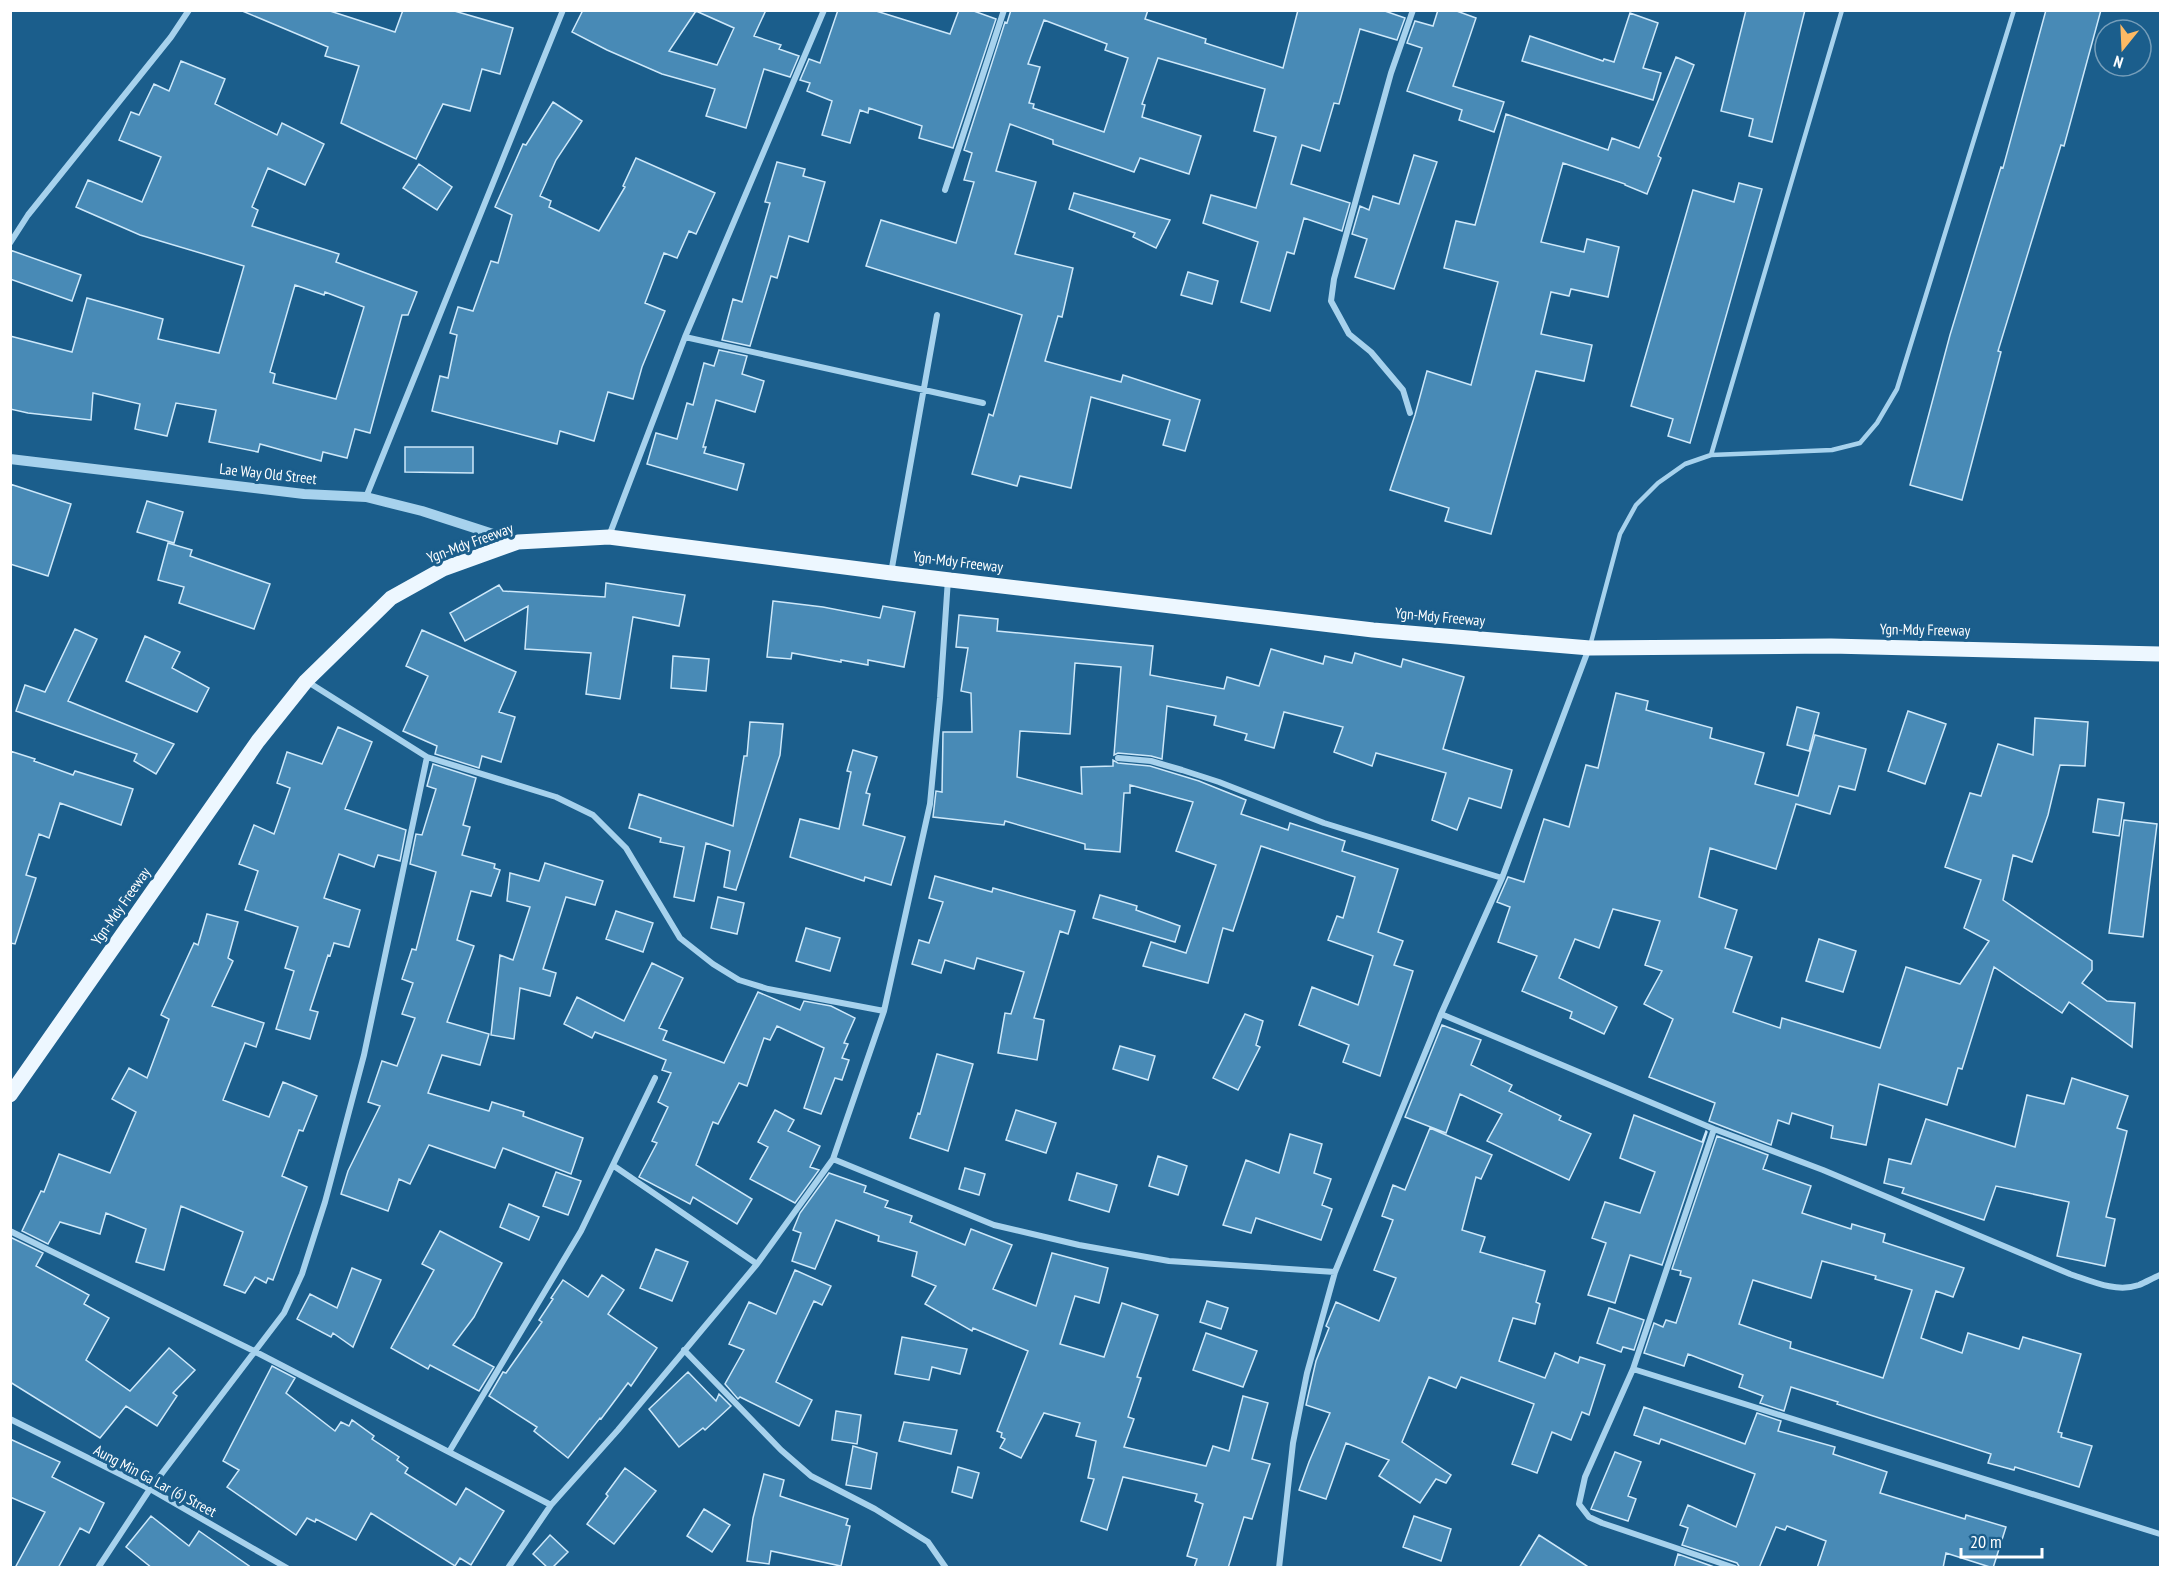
<svg xmlns="http://www.w3.org/2000/svg" width="2171" height="1578" font-family="'PT Sans Narrow',sans-serif">
	<style>
		.building { fill: #488ab6; stroke: #cde8fa; stroke-width: 1.5; fill-rule: evenodd }
		.lines { fill: none; stroke-linecap: round; stroke-linejoin: round }
		.service { stroke: #a7d2ed; stroke-width: 4.5 }
		.minor { stroke: #a7d2ed; stroke-width: 6 }
		.tertiary { stroke: #a7d2ed; stroke-width: 10 }
		.primary { stroke: #edf7ff; stroke-width: 15 }
		.labels { text-anchor: middle; stroke-width: 6; stroke-linejoin: round; paint-order: stroke }
		.street-label { font-size: 15px; fill: #fff; stroke: #1b5e8c }
	</style>
	<rect width="100%" height="100%" fill="#1b5e8c"/>
	<path class="building" d="M240,10h87l68,22 8,-22h48l62,18 -13,46 -18,-5 -12,42 -27,-7 -27,55 -75,-36 18,-57 -34,-10 3,-9z
		M583,10h183l-12,26 27,9 -2,4 20,7 -9,21 -26,-8 -18,59 -40,-12 9,-27 -53,-15 -55,-24 -35,-18zM696,11l38,17 -17,37 -48,-14z
		M838,10h35l77,24 9,-24h12l25,9 -43,129 -34,-10 3,-12 -53,-18 -1,5 -8,-3 -10,33 -28,-8 10,-34 -25,-10 3,-8 -10,-3 9,-21 11,4z
		M1011,10h137l-3,9 61,20 -1,4 78,25 15,-58h84l23,8 -8,22 -37,-11 -21,75 -5,-1 -14,48 -18,-6 -11,39 59,19 -8,28 -38,-13 -10,36 -7,-2 -17,59 -29,-9 17,-60 -55,-19 8,-28 45,13 20,-71 -22,-6 11,-42 -107,-31 -16,46 3,1 -3,12 59,19 -12,38 -49,-16 -6,14 -81,-28v-4l-43,-16 -14,47 40,11 -21,72 58,14 -11,49 -4,-1 -13,45 76,21 2,-7 77,25 -15,51 -22,-6 7,-25 -79,-23 -20,91 -51,-12 -3,10 -45,-12 17,-60 4,2 29,-101 -156,-49 15,-46 75,23 18,-61 -10,-2 8,-27 -8,-3 41,-128 2,1zM1044,20l63,24 -2,6 23,8 -24,74 -71,-24 1,-4 -5,-1 11,-36 -12,-3z
		M1438,10h16l22,8 -23,68 51,16 -10,30 -35,-12 3,-10 -55,-19 15,-43 -15,-5 8,-22 18,5z
		M1746,10h59l-33,132 -23,-6 4,-17 -32,-8z
		M2046,10h55l-37,136 -3,-1 -63,206 3,1 -39,148 -52,-15 40,-150 51,-168 2,1z
		M1630,13l28,10 -15,45 18,5 -8,27 -131,-39 8,-25 73,25 1,-2 10,3z
		M1676,57l18,8 -36,91 3,2 -14,36 -22,-9v-1l-62,-21 -22,79 43,10 3,-13 32,8 -11,50 -37,-8 -2,7 -18,-4 -10,42 51,11 -8,36 -48,-10 -45,163 -46,-13 4,-13 -59,-18 25,-75 12,-44 44,14 27,-103 -54,-14 12,-47 19,4 31,-111 102,36 4,-12 27,10z
		M181,61l44,18 -10,25 62,31 5,-12 42,21 -19,41 -37,-17 -16,39 6,3 -6,16 87,28 -3,8 81,30 -9,23h-6l-32,118 -15,-4 -8,29 -24,-6 -2,9 -61,-17 -2,8 -49,-10 7,-32 -40,-7 -9,33 -32,-7 5,-25 -47,-11 -2,27 -63,-7 -18,-4v-73l62,16 15,-54 76,21 -5,20 61,14 25,-87 -104,-31 -64,-28 12,-27 54,22 19,-45 -42,-17 12,-28 8,3 15,-31 15,7zM295,285l29,10 1,-3 39,15 -28,92 -63,-16 2,-9 -5,-2z
		M553,102l29,19 -26,39 -16,36 11,5 -2,6 50,24 26,-44 -2,-1 13,-28 79,35 -19,41 -7,-3 -12,27 -13,-5 -19,50 20,8 -23,56 -9,32 -25,-7 -14,49 -34,-10 -3,13 -125,-33 8,-35 8,2 9,-43 -7,-2 8,-26 15,4 18,-50 7,2 14,-48 -17,-8 28,-63 3,1z
		M1414,155l23,7 -43,127 -39,-12 12,-38 -15,-5 8,-28 9,4 4,-14 26,8z
		M777,162l28,7 -2,7 22,6 -17,60 -19,-6 -12,42 -6,-2 -21,70 -28,-6 11,-41 9,3 28,-99 -5,-1z
		M419,164l33,23 -15,23 -34,-22z
		M1739,183l23,6 -72,254 -22,-7 5,-17 -42,-13 62,-216 41,12z
		M1074,193l96,27 -14,28 -23,-11 2,-4 -66,-24z
		M10,250l71,25 -9,26 -62,-22z
		M1188,272l30,9 -6,23 -31,-9z
		M719,350l28,6 -5,18 22,7 -9,31 -39,-12 -13,47h3l-2,6 40,11 -7,26 -90,-26 9,-31 21,6 10,-36 6,2 11,-42 10,3z
		M405,447h68v26l-68,-1z
		M10,484l61,20 -23,72 -38,-12z
		M147,501l36,11 -9,31 -37,-11z
		M168,543l24,7 -2,6 80,28 -16,45 -75,-26 5,-16 -26,-7z
		M606,583l79,12 -6,31 -46,-9 -13,82 -34,-5 5,-41 -66,-4 3,-43 -63,35 -15,-28 49,-28 4,6 102,6z
		M773,601l50,6 57,11 3,-12 32,6 -11,55 -36,-7v5l-27,-5v2l-49,-9 -1,6 -24,-2z
		M959,615l39,4 -1,12 156,15 -3,29 74,14 3,-12 32,9 12,-37 52,15 2,-8 27,7 3,-10 46,14 2,-8 61,18 -21,72 69,21 -11,38 -32,-10 -12,32 -25,-10 14,-47 -70,-20 -4,13 -38,-14 9,-25 -59,-15 -10,36 -29,-8 2,-6 -33,-9 2,-9 -49,-10 -5,53 -11,-3 -33,-3 -4,2 7,-88 -46,-4 -5,71 -50,-3 -3,46 65,17 -1,-27 32,-1v-6l5,3 32,3 49,15 47,19 -5,14 47,16 2,-7 55,18 -3,10 56,18 -20,63 25,9 -9,24 19,6 -33,105 -37,-14 6,-17 -50,-20 13,-38 46,18 15,-49 -45,-16 9,-24 6,2 12,-41 -94,-31 -28,85 -10,-3 -15,55 -65,-17 8,-24 35,11 30,-88 -40,-14 17,-49 -63,-17v8h-6l-4,59 -35,-3v-5l-80,-23 -1,4 -71,-8 3,-26 6,1 1,-60h29l-1,-39 -10,-2 7,-43 -12,-1z
		M75,629l22,10 -29,62 106,43 -18,30 -22,-13 3,-7 -121,-43 9,-26 20,7z
		M422,630l94,42 -17,40 16,5 -14,45 -19,-6 -3,12 -44,-14 2,-8 -34,-15 25,-55 -22,-10z
		M145,636l35,16 -8,16 37,20 -12,24 -71,-31z
		M673,656l36,3 -3,32 -35,-3z
		M1616,693l32,8 -2,9 66,18 -2,10 54,15 -9,31 43,12 17,-61 51,14 -11,41 -16,-4 -9,28 -34,-10 -20,65 -66,-21 -11,49 38,13 -12,38 27,9 -19,55 47,16 2,-10 98,30 26,-81 54,17 29,-43 -25,-13 17,-48 -36,-13 25,-74 11,3 17,-52 35,11 2,-37 53,4 -3,44 -25,-1 -12,50 -16,47 -19,-7 -10,45 89,61v9l-10,13 25,18 28,2 -3,44 -63,-45 -7,11 -68,-46 -32,102 -4,-1 -11,37 -68,-21 -13,61 -35,-7 2,-12 -41,-13 -3,11 -11,-4 -7,25 -62,-24 6,-18 -66,-26 24,-58 -29,-15 18,-33 -17,-6 15,-44 -47,-12 -14,39 -24,-9 -16,39 58,29 -13,27 -34,-16 2,-6 -50,-21 15,-35 -39,-14 12,-35 -13,-5 11,-25 16,5 20,-63 25,8 17,-62 12,3z
		M1797,707l22,6 -10,38 -22,-6z
		M1908,711l38,13 -21,60 -37,-13z
		M750,722l33,2 -3,31 -44,135 -12,-3 6,-36 -24,-8 -12,58 -20,-4 10,-50 -24,-5 1,-4 -32,-10 10,-34 94,32 11,-70h3z
		M338,727l34,15 -27,67 61,21 -6,31 -22,-6 -4,12 -35,-13 -15,44 36,12 -11,37 -15,-4 -4,13 -2,-1 -18,55 8,2 -8,27 -34,-10 18,-58 -9,-3 13,-41 -53,-17 13,-39 -19,-7 15,-39 20,9 16,-46 -13,-5 10,-31 35,12z
		M853,750l24,7 -11,36 4,1 -7,31 42,12 -14,48 -26,-8 -1,4 -74,-24 10,-38 39,10 12,-57 -4,-1z
		M10,751l25,8 -1,2 39,14 2,-4 58,18 -12,36 -61,-22 -11,35 -10,-4 -13,41 10,3 -21,66 -5,-1z
		M433,764l43,14 -13,47 7,2 -8,28 33,9 -1,4 6,2 -9,26 -20,-5 -14,49 17,6 -27,76 42,12 -9,31 -38,-10 -14,38 61,18 3,-9 32,10 -1,4 60,22 -12,36 -68,-26 -8,20 -66,-23 -19,39 -11,-5 -11,32 -47,-17 7,-23 32,-65 -12,-4 14,-41 15,5 18,-48 -13,-4 11,-31 -11,-4 10,-30 4,1 20,-78 -26,-8 6,-30 6,1 14,-46 -9,-3z
		M2098,799l26,4 -5,33 -26,-4z
		M2124,820l33,4 -14,113 -34,-4z
		M545,863l58,18 -8,24 -29,-8 -23,72 13,4 -6,23 -30,-8 -6,51 -23,-4 9,-80 13,5 17,-53 -23,-6 3,-28 29,8z
		M935,876l57,16 1,-4 82,23 -7,23 -8,-3 -26,87 10,2 -7,40 -39,-7 7,-40 6,1 13,-42 -47,-14 -3,11 -29,-9 -4,13 -29,-9 7,-24 10,3 14,-41 -14,-4z
		M1100,895l37,11 -1,4 44,16 -5,16 -82,-24z
		M718,897l26,6 -7,31 -26,-6z
		M616,911l37,12 -10,29 -37,-13z
		M207,914l31,8 -10,36 5,3 -21,45 52,17 -8,24 -11,-4 -22,57 46,17 14,-35 34,14 -14,35 -4,-1 -17,46 25,11 -34,93 -5,-2 -2,5 -11,-6 -10,16 -21,-8 19,-53 -62,-26 -17,64 -28,-8 10,-33 -40,-16 -6,21 -40,-12 -12,22 -26,-13 19,-40 3,1 15,-38 51,19 26,-61 -24,-13 17,-31 18,10 22,-59 -8,-4 33,-72 4,2z
		M806,928l34,10 -10,33 -34,-10z
		M1819,939l37,12 -13,41 -37,-11z
		M652,963l31,15 -24,50 8,3 -4,9 61,23 34,-71 42,18 4,-9 27,5 24,12 -11,25 4,1 -6,14 7,2 -7,20 -7,-2 -14,36 -17,-6 20,-60 -47,-22 -7,14 -6,-2 -17,48 -8,-3 -21,41 -5,-2 -17,43 56,34 -15,25 -44,-27 -3,7 -51,-27 18,-34 -5,-2 16,-34 -10,-5 13,-29 -9,-3 4,-10 -71,-28 -3,6 -28,-14 13,-27 47,24z
		M1245,1014l18,7 -7,24 4,2 -22,43 -25,-12z
		M1442,1025l39,15 -10,25 41,20 -3,6 52,25 -2,4 32,14 -22,46 -82,-39 15,-27 -42,-20 -14,39 -41,-16z
		M1120,1046l35,10 -7,24 -35,-11z
		M937,1054l36,10 -25,87 -38,-13 8,-25 2,1z
		M2072,1078l56,18 -11,32 10,3 -21,86 9,2 -10,47 -48,-10 12,-54 -73,-16 -12,34 -82,-27 2,-5 -20,-5 5,-24 22,5 15,-45 89,28 12,-52 37,9z
		M775,1110l19,10 -6,11 32,15 -10,21 9,3 -24,33 -45,-24 18,-32 -10,-5z
		M1016,1110l40,13 -10,30 -40,-13z
		M1634,1115l68,27 4,-11 1,1 -45,133 -32,-10 -15,48 -27,-8 18,-52 -14,-5 13,-36 35,11 15,-41 -35,-14z
		M1430,1128l62,27 -11,24 -5,-2 -14,53 23,7 -5,15 65,19 -9,31 4,2 -5,20 -22,-6 -14,43 46,17 10,-25 23,10 2,-6 25,8 -16,50 -7,-3 -11,28 -19,-8 -15,41 -25,-9 22,-60 -73,-27 -5,11 -27,-11 -27,65 49,33 -5,8 -10,-4 -16,24 -41,-27 10,-16 -43,-17 -20,56 -27,-9 10,-28 21,-49 -24,-8 10,-44 13,-33 -3,-2 10,-24 43,19 17,-43 -22,-8 19,-50 -11,-4 11,-31 12,5z
		M1290,1134l32,10 -8,29 17,6 -9,26 10,4 -11,31 -65,-22 -5,15 -28,-8 23,-65 33,13z
		M1717,1136l51,19 -5,14 48,17 -9,27 49,16 1,-5 33,10 -2,8 81,26 -11,29 -17,-6 -15,47 41,15 6,-20 51,16 4,-12 58,17 -23,78 4,1 -1,4 31,9 -13,41 -64,-20 -1,3 -26,-7 3,-9 -124,-40 -30,-10 1,-2 -47,-15 -7,24 -24,-8 3,-7 -24,-9 4,-12 -55,-21 -4,12 -40,-13 10,-30 9,4 3,-7 10,3 15,-45 -11,-3 1,-4 -9,-2zM1822,1261l54,15 -1,3 37,11 -29,88 -93,-30 1,-6 -52,-18 14,-44 58,18z
		M1158,1156l29,10 -9,29 -29,-9z
		M965,1168l20,6 -6,21 -20,-6z
		M556,1172l25,9 -13,34 -25,-9z
		M829,1173l37,13 -2,6 24,9 -3,6 27,9 -2,6 55,23 6,-16 41,16 -19,44 43,17 16,-53 56,15 -9,35 -24,-7 -15,48 44,13 18,-54 36,12 -21,62 4,1 -13,39 6,2 -10,28 82,19 7,-20 16,5 14,-55 25,7 -16,56 18,5 -18,55 -8,-2 -16,51h-34l3,-9 -10,-3 16,-52 -8,-3 2,-7 -74,-17 -16,53 -26,-9 13,-42 -6,-1 8,-37 -20,-5 4,-13 -36,-10 -23,45 -21,-10 5,-9 -4,-2 1,-4 -5,-2 31,-80 -55,-23 -1,3 -47,-27 11,-18 -24,-10 5,-24 -39,-11 1,-5 -43,-16 -21,49 -23,-8 9,-28 -8,-3 7,-17z
		M1077,1173l40,12 -8,27 -40,-12z
		M509,1204l30,13 -10,23 -29,-13z
		M440,1231l62,32 -28,54 -21,28 41,22 -15,24 -49,-26 -2,4 -37,-21 43,-78 -12,-6z
		M10,1237l33,16 -7,13 53,29 -5,9 25,14 -23,42 44,31 39,-43 26,22 -22,23 4,3 -20,30 -31,-20 -26,32 -90,-56z
		M656,1249l32,13 -16,39 -32,-13z
		M352,1268l29,12 -28,67 -20,-14 -2,4 -34,-18 13,-25 27,14z
		M795,1270l36,16 -9,19 -8,-4 -38,81 36,18 -13,26 -59,-29 -2,2 -13,-15 19,-34 -15,-6 20,-42 27,12z
		M602,1275l22,15 -16,24 49,34 -26,38 -3,-3 -27,36 -1,-1 -32,40 -34,-27 3,-4 -48,-31 14,-24 3,1 36,-51 -3,-2 14,-21 -2,-1 12,-18 25,17z
		M1207,1301l21,7 -7,21 -21,-7z
		M1609,1308l35,12 -10,30 -11,-3 -2,5 -24,-9z
		M1206,1333l51,18 -14,36 -50,-17z
		M902,1337l65,12 -7,25 -28,-7 -3,13 -34,-6z
		M272,1366l23,12 -9,15 49,38 6,-9 8,4 3,-6 22,16 -2,3 27,18 -2,3 11,8 -3,5 51,32 10,-17 38,23 -33,54 -11,-7 -5,8 -84,-53 -15,27 -40,-21 -1,3 -8,-4 -11,17 -69,-48 12,-17 -16,-9z
		M688,1372l28,29 3,-7 12,12 -26,24 -2,-2 -24,19 -30,-38z
		M1644,1407l101,37 12,-31 24,8 -3,10 57,16 -2,7 54,18 -7,21 85,26 1,-4 40,12 -13,41 -47,-15 -3,15h-126l9,-27 -39,-15 -2,4 -9,-3 -17,41h-19l-3,-5 -55,-18 6,-17 -8,-3 8,-20 48,22 19,-53 -94,-35 -2,5 -25,-9z
		M836,1411l25,4 -4,29 -25,-4z
		M904,1422l53,8 -6,24 -52,-13z
		M10,1439l50,23 -8,15 52,26 -15,30 -9,-5 -22,40h-43l30,-56 -35,-15z
		M853,1446l24,7 -6,36 -25,-4z
		M1615,1452l26,10 -13,34 8,3 -8,22 -37,-12z
		M958,1467l21,6 -7,25 -20,-6z
		M625,1468l31,23 -42,53 -27,-20 21,-28 -2,-2z
		M764,1474l20,6 -4,16 68,23 -2,6 4,1 -9,40 -70,-15 -2,13 -22,-3 6,-43z
		M704,1509l26,16 -18,27 -25,-16z
		M151,1516l38,30 10,-15 53,37h-100l-26,-21z
		M1414,1516l37,13 -10,32 -38,-14z
		M550,1535l18,17 -16,16h-4l-15,-14z
		M1539,1535l51,33h-71z
		M1678,1554l39,14h-43z"/>
	<g class="lines">
		<path class="service" d="M1711,455l131,-445
			M1590,646l30,-112 16,-29 22,-22 27,-19 26,-9 121,-5 28,-7 17,-20 20,-34 117,-379"/>
		<path class="minor" d="M945,190l59,-180
			M10,243l18,-28 143,-178 18,-27
			M685,337l298,66
			M1410,413l-7,-23 -32,-38 -22,-18 -18,-33 3,-22 57,-206 22,-63
			M366,497l197,-487
			M609,536l76,-199 139,-327
			M891,573l46,-258
			M427,757l129,40 37,18 33,33 54,90 33,26 26,16 29,9 116,22
			M1118,758l33,3 31,9 37,12 105,41 178,55
			M1441,1014l273,115 109,41 247,104c21,7 46,19 69,11 7,-3 14,-7 21,-10
			M1714,1129l-81,240 -48,108 -6,27 10,13 13,6 133,45
			M833,1159l161,66 85,20 90,16 166,11
			M614,1166l143,98
			M10,1231l244,120 297,154
			M684,1350l97,100 30,26 64,33 53,33 18,26
			M1633,1369l527,165
			M10,1419l140,70 137,79
			M449,1452l132,-221 74,-153
			M98,1568l52,-79 134,-176 18,-39 23,-72 39,-147 63,-298 -119,-75
			M508,1568l43,-63 67,-75 139,-166 76,-105 51,-148 46,-207 10,-106 8,-119
			M1279,1568l14,-125 14,-70 28,-101 106,-258 61,-136 87,-230"/>
		<path class="tertiary" d="M10,459l294,35 62,3 56,14 96,31"/>
		<path class="primary" d="M10,1095l248,-354 48,-60 85,-83 52,-29 75,-27 91,-5 282,36 482,57 217,18 241,-2 329,8"/>
	</g>
	<g class="labels">
		<g class="street-label">
			<text transform="translate(268 474) rotate(6)" y="5">Lae Way Old Street</text>
			<text transform="translate(470 543) rotate(-20)" y="5">Ygn-Mdy Freeway</text>
			<text transform="translate(958 562) rotate(7)" y="5">Ygn-Mdy Freeway</text>
			<text transform="translate(1440 617) rotate(5)" y="5">Ygn-Mdy Freeway</text>
			<text transform="translate(1925 630) rotate(1)" y="5">Ygn-Mdy Freeway</text>
			<text transform="translate(121 906) rotate(-55)" y="5">Ygn-Mdy Freeway</text>
			<text transform="translate(155 1481) rotate(28)" y="5">Aung Min Ga Lar (6) Street</text>
		</g>
	</g>
	<rect width="2171" height="1578" fill="none" stroke="#ffffff" stroke-width="24"/>
	<g transform="translate(2123 48) rotate(198)"><circle r="28" fill="#1b5e8c" stroke="#769eba" stroke-width="1.5"/>
	<path d="M0-4.5L10 22L0 15L-10 22Z" fill="#feba64"/>
	<text y="-9" font-size="16" font-weight="bold" text-anchor="middle" fill="#ffffff">N</text>
	</g>
	<path d="M1961 1548v9h81v-9" fill="none" stroke="#ffffff" stroke-width="3"/>
	<text x="1970" y="1548" font-size="18" fill="#ffffff" stroke="#1b5e8c" stroke-width="4.5" paint-order="stroke">20 m</text>
</svg>
